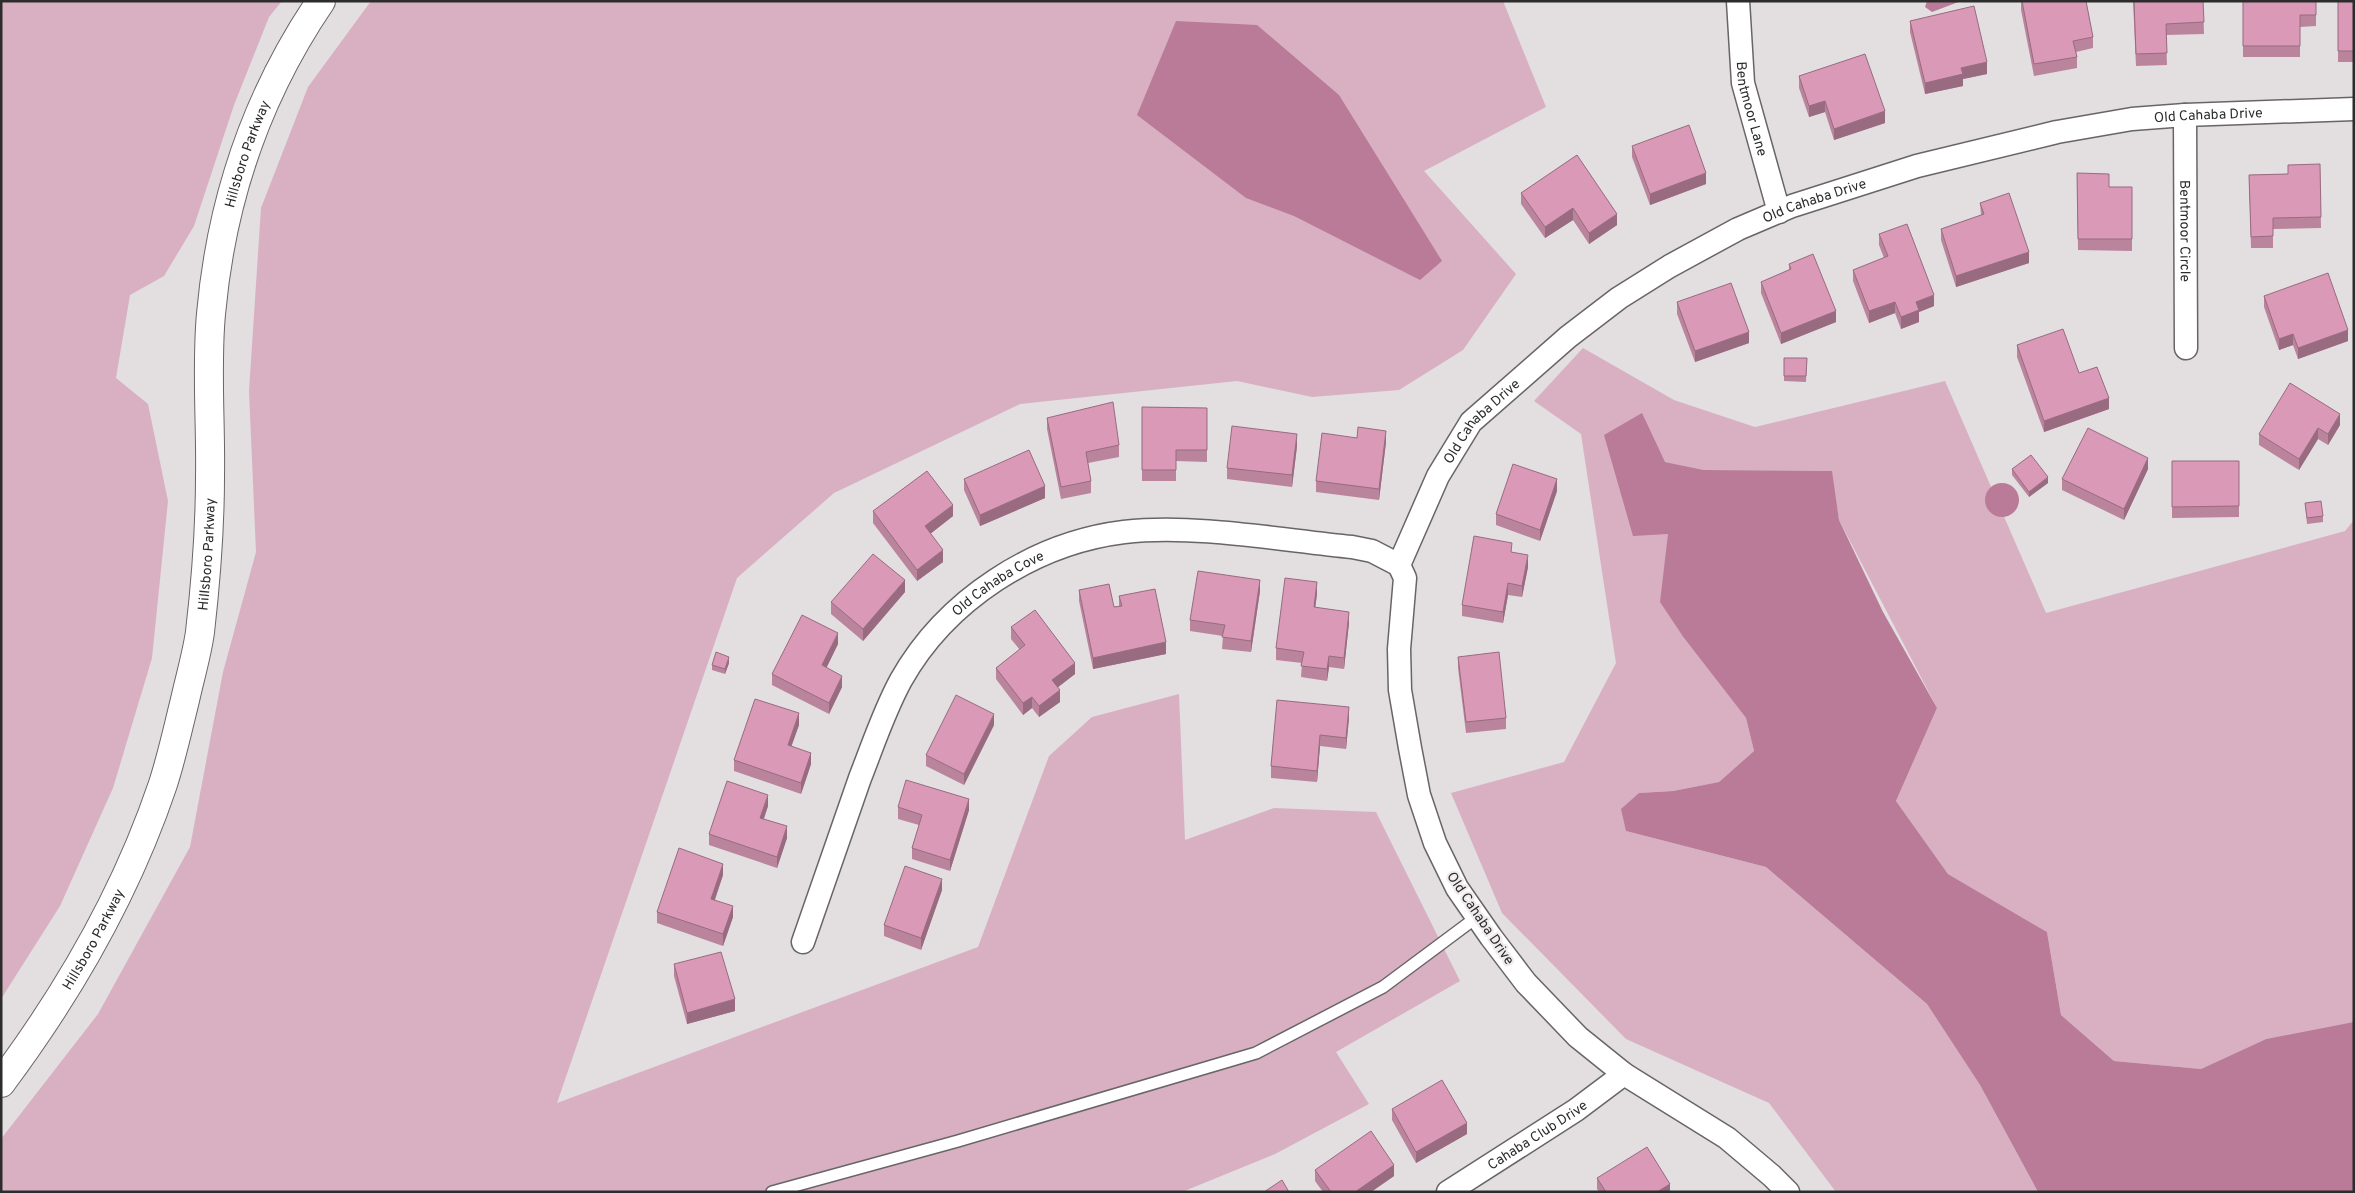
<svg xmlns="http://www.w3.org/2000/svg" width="2355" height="1193" font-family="Overpass,sans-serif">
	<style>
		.green { fill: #d8b0c2 }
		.water { fill: #b97b98 }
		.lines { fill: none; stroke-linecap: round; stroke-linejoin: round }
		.lane-casing { stroke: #696567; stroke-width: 14 }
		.street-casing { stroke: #696567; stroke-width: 25 }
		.secondary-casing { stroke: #696567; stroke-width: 30 }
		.lane { stroke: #fff; stroke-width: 11 }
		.street { stroke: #fff; stroke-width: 22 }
		.secondary { stroke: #fff; stroke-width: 28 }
		.wall { fill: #bb849d }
		.shaded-wall { fill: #986b80 }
		.building { fill: #d999b7; stroke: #986b80 }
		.labels { text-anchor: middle; stroke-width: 4.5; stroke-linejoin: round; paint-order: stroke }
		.street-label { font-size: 14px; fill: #2d2c2c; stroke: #f0eced }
	</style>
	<rect width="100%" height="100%" fill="#e3dee0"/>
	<path class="green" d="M1,1h281l-13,16 -35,88 -40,121 -30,50 -34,19 -14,83 32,26 20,97 -16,157 -39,130 -53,118 -59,93z
		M371,1h1132l43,106 -122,64 92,103 -53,76 -64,40 -87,7 -75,-16 -217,23 -186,89 -97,85 -180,525 421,-156 71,-191 43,-39 87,-23 6,146 89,-32 102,4 84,169 -124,71 33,52 -94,50 -93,38h-1181v-53l97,-125 92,-167 33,-175 33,-120 -7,-161 12,-183 47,-121z
		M1583,348l91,52 81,27 190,-46 101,232 299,-82 9,-11v504l-88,15 -65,30 -87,-8 -53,-46 -14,-83 -99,-58 -52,-73 41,-93 -98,-188 -8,-49 -127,-1 -39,-8 3,71 16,105 62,80 8,33 -35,31 -46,9 -34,2 -13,38 140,36 161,137 53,81 58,107h-202l-67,-89 -143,-64 -124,-126 -51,-120 113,-31 52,-99 -35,-229 -47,-33z"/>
	<path class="water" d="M1927,1h34l-29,11 -7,-5z
		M1176,21l81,4 82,70 103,166 -22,19 -126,-64 -48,-18 -109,-83z
		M1642,413l23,49 39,8 128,1 7,49 44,92 54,96 -41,93 52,73 99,58 14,83 53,46 87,8 65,-30 88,-17v170h-316l-58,-107 -53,-81 -161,-137 -140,-36 -5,-22 18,-16 34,-2 46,-9 35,-31 -8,-33 -62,-80 -24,-36 8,-68 -35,2 -29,-101z
		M1985 500a17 17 0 1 1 34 0a17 17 0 1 1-34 0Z"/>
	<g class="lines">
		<defs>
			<path id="lane" d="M772,1192l186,-51 298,-88 127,-66 94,-70"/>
			<g id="street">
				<path id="s1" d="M1738,1l5,82 36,129"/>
				<path id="s2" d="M2185,115l1,233"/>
				<path id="s3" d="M803,942c19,-55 38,-109 57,-164 13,-33 24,-67 41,-98 45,-80 133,-137 223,-148 71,-8 156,8 228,15l20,4 27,14"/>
				<path id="s4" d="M1448,1192l128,-82 48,-36"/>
				<path id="s5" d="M1788,1192l-16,-16 -45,-38 -103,-64 -46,-37 -52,-54 -35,-46 -34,-49 -22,-45 -16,-48 -9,-47 -10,-58 -1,-41 6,-71 -6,-13 39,-89 33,-54 97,-85 51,-39 51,-32 68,-37 54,-23 125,-40 140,-34 75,-13 53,-4 169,-6"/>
			</g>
			<g id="secondary">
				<path id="s6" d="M1,1083c68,-91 126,-192 162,-299 9,-28 15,-56 22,-84 5,-23 12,-46 15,-68 6,-52 10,-104 10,-156 1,-54 -4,-108 1,-162 10,-112 46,-219 110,-313"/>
			</g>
		</defs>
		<use href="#lane" class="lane-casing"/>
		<use href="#street" class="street-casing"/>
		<use href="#secondary" class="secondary-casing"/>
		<use href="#lane" class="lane"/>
		<use href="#street" class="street"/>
		<use href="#secondary" class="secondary"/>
	</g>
	<path class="wall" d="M2021,1h65l7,36v11l-17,4 1,5v11l-43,8 -13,-66z
		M2133,1h70l1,33 -38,1 1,30 -31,1z
		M2243,1h73v25l-16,1v30h-57z
		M2338,1h16v61h-16z
		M1910,21l77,53 -24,5v7l-38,8 -15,-62z
		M1799,76l86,47 -51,17 -9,-28 -16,5 -10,-29z
		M1632,146l74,38 -56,21 -18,-48z
		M1577,155l40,70 -28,19 -16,-24 -28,18 -24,-34v-11z
		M2320,164l1,64 -48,1v19h-22l-2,-73 39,-1z
		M2077,173l32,14h23v64l-54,-1z
		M1980,203l49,60 -73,24 -15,-47v-11l40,-14z
		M1879,234l55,72 -15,6v10l-18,7 -6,-16 -26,10 -16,-42v-11l31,-12 -5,-13z
		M1789,264l47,58 -55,22 -20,-51v-11l28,-12z
		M2264,296l84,45 -50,18 -5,-14 -14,5 -15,-43z
		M1677,302l72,41 -54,19 -18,-48z
		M2017,345l62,28 30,36 -65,23 -27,-75z
		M1784,358h23l-1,24 -22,-1z
		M1142,407l65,1v54l-31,-1v20h-34z
		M1047,418l72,27v12l-31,6 3,18v12l-30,6 -14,-70z
		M2340,425l-12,20 -10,-6 -19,31 -40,-25v-11z
		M1386,442l-7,58 -63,-8v-11z
		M1297,446l-5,41 -65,-8v-11z
		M2172,461h67v56l-67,1z
		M2012,469l36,14 -19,14 -17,-22z
		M2148,469l-24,51 -62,-30v-11z
		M964,479l81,19 -65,28 -16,-36z
		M1557,491l-17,50 -44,-16v-11z
		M2305,503l18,13v6l-16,2z
		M873,511l80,5 -23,18 13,28 -26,19 -44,-58z
		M1512,552l16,15 -6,30 -14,-2 -5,28 -41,-7v-11z
		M1079,590l35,17 5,-1v-10l47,58 -73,15 -14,-68z
		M1260,591l-9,61 -29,-3 1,-13 -33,-5v-11z
		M905,592l-42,49 -32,-27v-12z
		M1317,594l-2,13 34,16 -5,46 -15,-2 -2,14 -26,-4 1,-14 -26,-3v-12z
		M1011,627l64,47 -18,13 3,15 -21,15 -7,-9 -9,7 -27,-36v-11l24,-18 -9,-11z
		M838,644l-12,24 16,19 -13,27 -57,-29v-11z
		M1458,657l48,61v11l-40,4 -8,-65z
		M729,663l-4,11 -13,-4v-5z
		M1277,700l72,18 -3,31 -26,-3 -3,36 -46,-4v-12z
		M799,725l-8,21 20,18 -10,30 -67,-23v-11z
		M994,725l-30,60 -38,-19v-11z
		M768,806l-4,13 23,19 -10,30 -68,-23v-11z
		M898,807l71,3 -19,61 -38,-12v-11l7,-23 -21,-6z
		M723,875l-8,25 18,17 -10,29 -66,-23v-11z
		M942,890l-21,60 -37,-14v-11z
		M674,964l61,47 -48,13 -13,-48z
		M1392,1109l75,25 -51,29 -24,-43z
		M1315,1170l79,6 -23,16h-48l-8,-11z
		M1597,1178l73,14h-71l-2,-3z"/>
	<path class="shaded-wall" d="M1987,62v12l-24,5v7l-38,8v-11l36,-15z
		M1825,101v11l-16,5v-11z
		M1885,111v12l-51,17v-11z
		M1706,173v11l-56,21v-11z
		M1573,208v12l-28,18v-11z
		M1617,214v11l-28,19v-11z
		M2029,252v11l-73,24v-11z
		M1934,295v11l-15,6v10l-18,7v-12l15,-15z
		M1895,302v11l-26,10v-12z
		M1836,311v11l-55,22v-11z
		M2348,330v11l-50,18v-11z
		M1749,332v11l-54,19v-11z
		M2293,334v11l-14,5v-11z
		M2109,398v11l-65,23v-11z
		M2340,414v11l-12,20v-11z
		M2318,428v11l-19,31v-11z
		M1386,431v11l-7,58v-11z
		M1297,434v12l-5,41v-12z
		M2148,458v11l-24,51v-11z
		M2048,477v6l-19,14v-5z
		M1557,479v12l-17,50v-11z
		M1045,486v12l-65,28v-11z
		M953,505v11l-28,22v-12z
		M943,550v12l-26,19v-11z
		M1528,555v12l-6,30v-11z
		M905,580v12l-42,49v-12z
		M1260,580v11l-9,61v-11z
		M1317,582v12l-3,24v-11z
		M1508,583v12l-5,28v-11z
		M1349,612v11l-5,46v-11z
		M838,633v11l-16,33v-12z
		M1166,642v12l-73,15v-11z
		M1329,656v11l-2,14v-12z
		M729,657v6l-4,11v-5z
		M1075,663v11l-23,18v-12z
		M842,676v11l-13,27v-11z
		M1060,690v12l-21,15v-11z
		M1032,697v11l-9,7v-12z
		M1349,707v11l-3,31v-11z
		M799,713v12l-11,31v-11z
		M994,714v11l-30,60v-11z
		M1320,735v11l-3,36v-11z
		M811,753v11l-10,30v-11z
		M768,795v11l-8,23v-11z
		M969,799v11l-19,61v-11z
		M787,826v12l-10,30v-11z
		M723,864v11l-12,35v-11z
		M942,879v11l-21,60v-12z
		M733,906v11l-10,29v-12z
		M735,999v12l-48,13v-11z
		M1467,1123v11l-51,29v-11z
		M1394,1165v11l-23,16h-16z
		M1670,1184v8h-13z"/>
	<path class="building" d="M2022,1h64l7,36 -20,4 4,16 -43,7z
		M2134,1h69l1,21 -38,2 1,29 -31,1z
		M2243,1h73v14h-16v31h-57z
		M2338,1h16v50h-16z
		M1974,6l13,56 -26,6 2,6 -38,9 -15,-62z
		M1865,54l20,57 -51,18 -9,-28 -16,5 -10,-30z
		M1689,125l17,48 -56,21 -18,-48z
		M1577,155l40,59 -28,19 -16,-25 -28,19 -24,-34z
		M2320,164l1,53 -48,1v18l-22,1 -2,-62 39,-1v-9z
		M2077,173l32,1v13h23v52h-54z
		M2009,193l20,59 -73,24 -15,-47 43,-15 -4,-11z
		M1907,224l27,71 -18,7 3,8 -18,7 -6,-15 -26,9 -16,-41 35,-14 -9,-22z
		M1813,254l23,57 -55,22 -20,-51 30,-13 -2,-5z
		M2328,273l20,57 -50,18 -5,-14 -14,5 -15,-43z
		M1731,283l18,49 -54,19 -18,-49z
		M2063,329l16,44 18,-6 12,31 -65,23 -27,-76z
		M1784,358h23l-1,18h-22z
		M2290,383l50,31 -12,20 -10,-6 -19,31 -40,-25z
		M1113,402l6,43 -33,7 5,29 -30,6 -14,-69z
		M1142,407l65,1v42h-31v20h-34z
		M1232,426l65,8 -5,41 -65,-7z
		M1358,427l28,4 -7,58 -63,-8 6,-48 35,5z
		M2088,428l60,30 -24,51 -62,-30z
		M1029,450l16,36 -65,29 -16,-36z
		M2031,455l17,22 -19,15 -17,-23z
		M2172,461h67v45l-67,1z
		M1513,464l44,15 -17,51 -44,-16z
		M927,471l26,34 -28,21 18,24 -26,20 -44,-59z
		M2321,501l2,15 -16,2 -2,-15z
		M1474,536l38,7 -1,9 17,3 -6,31 -14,-3 -5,29 -41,-7z
		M873,554l32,26 -42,49 -32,-27z
		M1198,571l62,9 -9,61 -29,-4 3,-12 -35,-5z
		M1285,578l32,4 -3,25 35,5 -5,46 -15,-2 -2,13 -26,-3 3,-14 -28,-4z
		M1109,584l5,23 8,-1 -3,-10 36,-7 11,53 -73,16 -14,-68z
		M1035,610l40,53 -23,17 8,10 -21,16 -7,-9 -9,6 -27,-35 29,-23 -14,-18z
		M802,615l36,18 -16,32 20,11 -13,27 -57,-29z
		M716,652l13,5 -4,12 -13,-4z
		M1499,652l7,66 -40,4 -8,-65z
		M956,695l38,19 -30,60 -38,-19z
		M755,699l44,14 -11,32 23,8 -10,30 -67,-23z
		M1277,700l72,7 -3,31 -26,-3 -3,36 -46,-5z
		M906,780l63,19 -19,61 -38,-12 10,-33 -24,-8z
		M727,781l41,14 -8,23 27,8 -10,31 -68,-23z
		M679,848l44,16 -12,35 22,7 -10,28 -66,-22z
		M905,866l37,13 -21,59 -37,-13z
		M721,952l14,47 -48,14 -13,-49z
		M1442,1080l25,43 -51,29 -24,-43z
		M1371,1131l23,34 -39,27h-24l-16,-22z
		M1647,1147l23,37 -13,8h-51l-9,-14z
		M1282,1180l7,12h-25z"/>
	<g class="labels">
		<g class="street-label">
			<text dy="5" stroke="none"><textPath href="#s1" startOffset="109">Bentmoor Lane</textPath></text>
			<text dy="5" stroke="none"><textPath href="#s5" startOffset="1766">Old Cahaba Drive</textPath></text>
			<text dy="5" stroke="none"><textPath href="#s6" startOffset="981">Hillsboro Parkway</textPath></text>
			<text dy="5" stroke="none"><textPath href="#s5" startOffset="1361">Old Cahaba Drive</textPath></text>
			<text dy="5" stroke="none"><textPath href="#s2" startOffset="116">Bentmoor Circle</textPath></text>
			<text dy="5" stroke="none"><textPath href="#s5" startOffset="956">Old Cahaba Drive</textPath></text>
			<text dy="5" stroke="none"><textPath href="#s6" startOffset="576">Hillsboro Parkway</textPath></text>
			<text dy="5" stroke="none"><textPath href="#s3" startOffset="419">Old Cahaba Cove</textPath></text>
			<text transform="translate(1481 918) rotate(56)" y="5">Old Cahaba Drive</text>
			<text dy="5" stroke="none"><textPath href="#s6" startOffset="171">Hillsboro Parkway</textPath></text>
			<text dy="5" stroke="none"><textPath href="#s4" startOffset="106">Cahaba Club Drive</textPath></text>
		</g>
	</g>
	<rect width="2355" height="1193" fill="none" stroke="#2d2c2c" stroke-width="5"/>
</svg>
